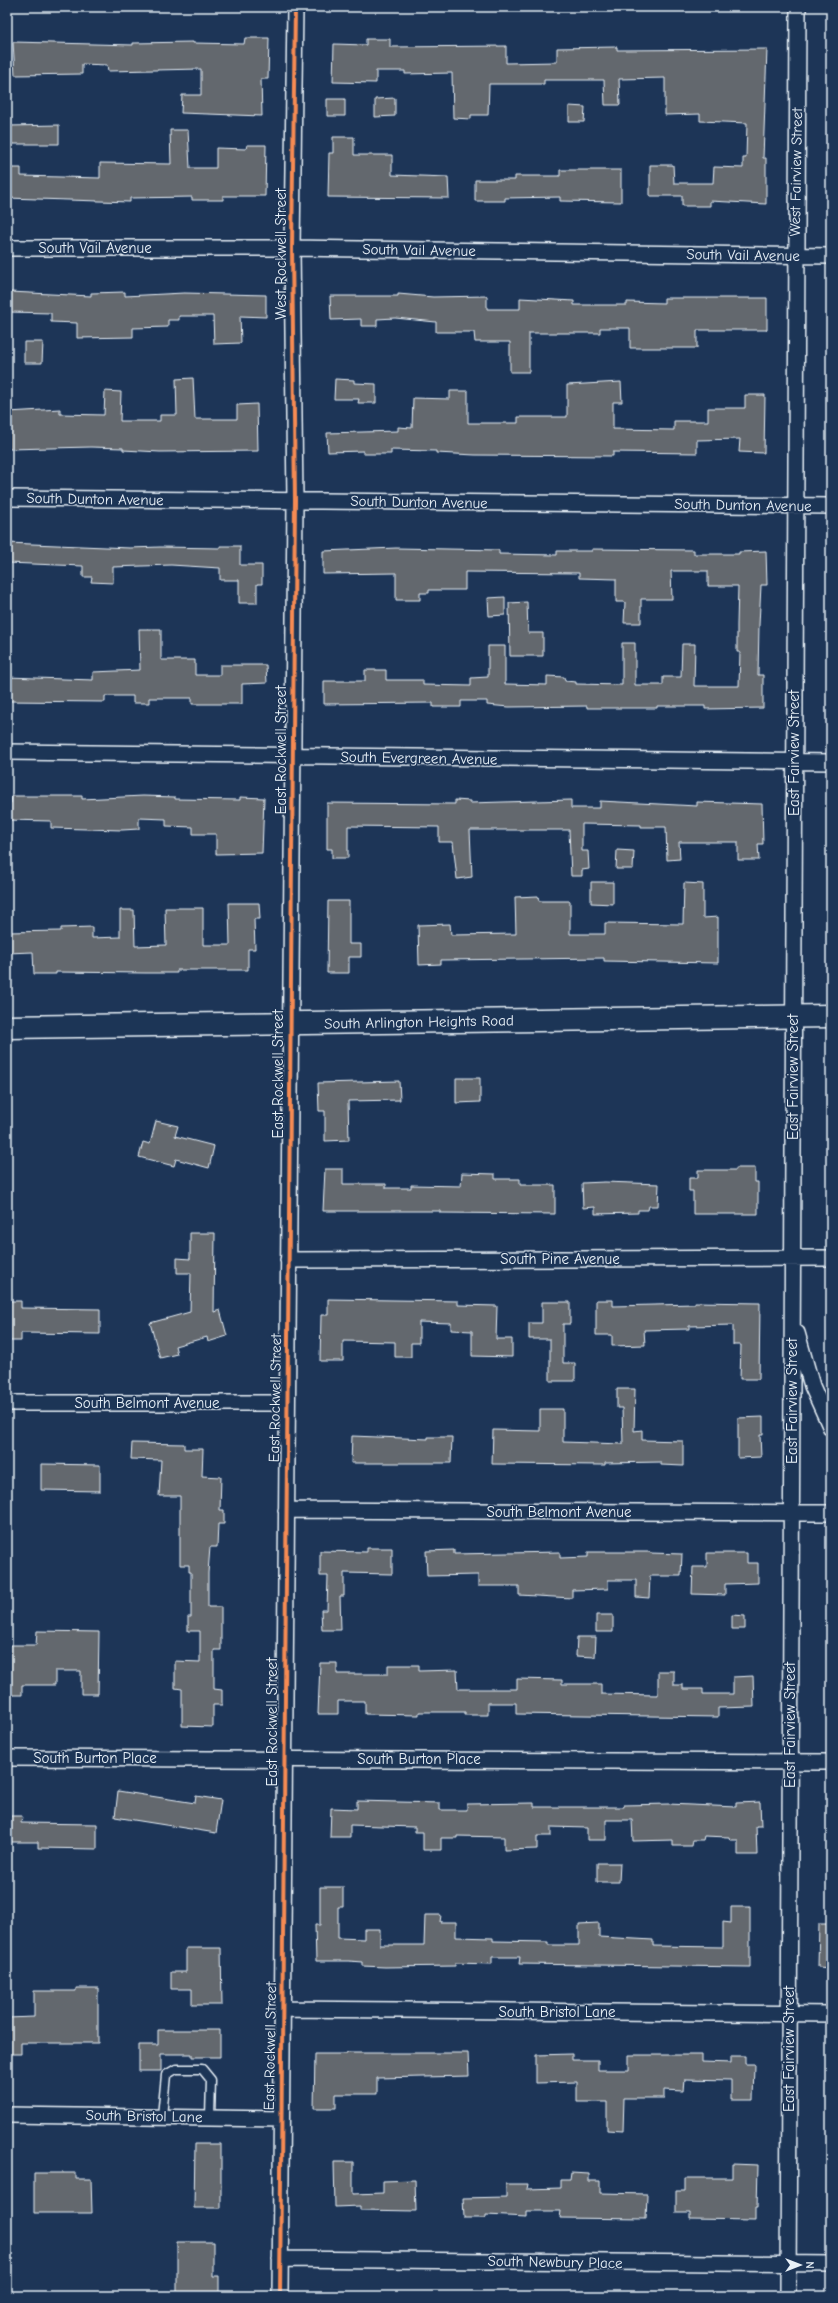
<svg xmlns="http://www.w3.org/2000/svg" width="838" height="2303" font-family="'Comic Neue',sans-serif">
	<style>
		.building { fill: #64686e; stroke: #e8f1f8 }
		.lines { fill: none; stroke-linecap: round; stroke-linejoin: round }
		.service-casing { stroke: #e8f1f8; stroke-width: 11 }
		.minor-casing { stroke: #e8f1f8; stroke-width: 18 }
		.secondary-casing { stroke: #e8f1f8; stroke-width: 25 }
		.service { stroke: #1d3557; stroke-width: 8 }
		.minor { stroke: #1d3557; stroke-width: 15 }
		.secondary { stroke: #1d3557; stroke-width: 22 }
		.cycleway-casing { stroke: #1d3557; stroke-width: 6 }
		.cycleway { stroke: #f68b52; stroke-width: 4 }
		.labels { text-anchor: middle; stroke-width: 3; stroke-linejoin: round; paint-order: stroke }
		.street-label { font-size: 15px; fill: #e8f1f8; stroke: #1d3557 }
	</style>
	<rect width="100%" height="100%" fill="#1d3557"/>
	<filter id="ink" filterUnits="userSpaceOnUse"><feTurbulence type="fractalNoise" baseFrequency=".025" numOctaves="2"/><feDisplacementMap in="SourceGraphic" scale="8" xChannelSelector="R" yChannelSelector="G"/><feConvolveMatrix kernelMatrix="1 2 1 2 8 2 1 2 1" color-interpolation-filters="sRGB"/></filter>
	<g filter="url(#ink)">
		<path class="building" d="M245,38h24l-1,41h-7l1,37 -81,-3 1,-18h19v-26l-93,2 -1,-6 -25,-1v10l-67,1 -2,-33 120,3v-2l60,-1v1l51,1z
			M366,39h24v8l116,-1v17l51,-1v-14l60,-1v3l150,-1 -4,109h3v46l-56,-3v5h-28v-10h-32v-31h23l1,18h39l1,-16 29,1v-10h3l1,-35 -47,-2v-7l-35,1v-37l-46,1 1,26h-15l-1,-25h-60v4h-55l-1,31h-17v4l-18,-1 -1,-45 -47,1v-3h-29v12l-43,-1 1,-38 32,1z
			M395,98v18l-20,1v-18z
			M327,99h18v17h-18z
			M569,106l16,1 -1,15h-15z
			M59,125v19h-50v-18z
			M170,130h18l2,38h26v-20l30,1 1,-4h19l-1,51h-42v4h-31v-3l-62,1v4l-123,-4v-30h14v8l79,2v-15l71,1z
			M333,137h21v18h38v20l56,2 1,21 -121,-1 1,-44h4z
			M560,170h61v32l-61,-1v-4l-55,1v3h-30v-21h40v-4h45z
			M10,292l81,4v-3l34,-1v4l59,-3 82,2v22l-26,-1 1,27 -27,1 -1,-28h-34v4h-11v7l-35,1v9l-56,1v-15l-26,-1v-9l-42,-1z
			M398,294l35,3 54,-1v13h33v-11l54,3v4h53v-3l37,1v-5h103v32h-70v18h-67v-20h-30v5h-71v39h-19v-30h-35l-1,-10h-38v-10l-41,-4 -18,1v7h-16v-7l-30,1 -1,-24h68z
			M24,342h19l-1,21h-18z
			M193,378l2,41h42v-14l20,-1 1,47 -98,1 -37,-2v-2l-32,-1 -82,2 -1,-37 52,-3v5l44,1 1,-24 16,1 -1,29h40v-6h17l-1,-36z
			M335,379l19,1v3l22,1v19h-18l1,-4h-25z
			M621,382l1,20h-9v27l61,1v-9h34v-13h37v-13h20l-1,58 -25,-1 1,-13 -43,1v13l-84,-1v4l-138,-1 -39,-2v-2l-45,-1v4h-28v-3l-35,1 -1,-19 71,-2v-4l14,1 1,-30 37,1v-8h18v32h50v-6h49v-32z
			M7,543l123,5 30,-1 60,1v-2h20v19h22v19h-5v19h-18v-23h-19v-12l-49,-3 -58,2v16l-22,-1 1,-5h-9v-11l-76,-3z
			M396,548l103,2v4l58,1v-4h35v-2l102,1v4h45v-2l27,-1 1,34h-6l-2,40 -1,50h5v33l-58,1v-3h-48v2h-70v-2l-78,1 -22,-2v-4h-26v6h-28v-4l-109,1v-23h41v-11h21v10h37v5l48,1v-8l17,-1v-31h17v38l42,1v-9l17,1 1,4 11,1v2l46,1v-42h13v42h28v-8h18l1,-33h13l-1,42h45l1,-34h-3v-27l1,-39h-30v-15h-37l1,28h-31v24h-17l1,-21h-9v-23l-37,-1v-5l-114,-1v18h-36v3h-9v7h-24v-27l-73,1v-23z
			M505,597v18l-16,1 -1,-18z
			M527,602l1,31h15v23h-33l-1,-53z
			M139,629h22v31h34v15h25v-10h46l1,18 -25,1v20h-50v-6h-43v5h-16v-7h-28v6l-98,-1v-24l86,3v-8l47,-2z
			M12,796h70v3l61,-3 32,1v2l65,1v-3l24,1 -2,55 -46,1v-20h-23v-7l-27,-1v-7l-27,-1v11l-17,1 -71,-2v-7l-44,-1v-17h4z
			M455,800l15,1v2l101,-3v8h29v-7l97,5v-4l65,2 1,40h-5l1,16h-21v-18h-59l1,17 -13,1 -1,-33h-25v-2l-59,-1v27h6l1,18 -7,1v6h-11l-2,-46h-99l2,47 -15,2 -4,-37h-14v-15l-91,-1v32h-16v-9h-5v-46l128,1z
			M617,850l17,1 -1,18h-17z
			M591,882h22v22l-22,-1z
			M684,883l19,1v34l15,-1v46l-114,-2v-3l-163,2v4l-22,1 -1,-40 32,-1 1,11 65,-1 -1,-37 23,-1 1,5h31v33h35v-11l78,1z
			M328,901h21v43h12v13h-12v16h-22z
			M229,903h30l1,16h-6l1,30h-7v21h-71v3h-32l-89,-1v2h-22l-1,-22 -26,1v-21l54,-1v-3l31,-1v11l28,-1v-27h14l1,36 31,-1 -1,-37h38v37h27z
			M456,1078h24v24l-24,1z
			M399,1081l1,19 -52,1 1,39 -24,1v-30h-6l-1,-28z
			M156,1121l22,5 -3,10 39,10 -5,22 -33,-9 -2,7 -35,-9 4,-15 7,2z
			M736,1168h19v14h3v32h-65v-23h-4v-13h9v-8h38z
			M325,1169h18v15h43v4h25v-3l50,1 1,-13 33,1v5h25v6h35v29l-115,-1v-2h-117z
			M605,1182l54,2 -1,22h-9l-1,4h-10v3l-43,1v-7l-12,1 -1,-25z
			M190,1233h25l-1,79 6,-2 7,26 -19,6 -1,-5 -32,9 2,8 -17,4 -10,-35 40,-11 1,-39h-14v-15l13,1z
			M328,1299l130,2v4l39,1 -1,33h16v18l-40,-1v-25l-21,-1v-7l-32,-1v21h-8v14h-16v-15l-52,-1v20h-23l1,-46h7z
			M596,1300h17v6l82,-2v-2l65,1 -1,76h-19l1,-34h-8v-20l-44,1v3l-45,1 1,15 -33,1v-11h-16z
			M7,1301h14v7l79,1v25l-79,-1v8h-14z
			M542,1302h28v22h-7v39h12v18h-25v-42h-21v-16h13z
			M617,1389h18l-1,42 8,-1v10l41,1v25l-22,-1v-3l-56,1v2l-113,-1 1,-34 47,1v-22h23v33l60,2 -1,-36h-5z
			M763,1417v18h-3l1,22 -23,1v-40z
			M352,1436l76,3v-2h24l-1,26h-100z
			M132,1443l52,1v5h19l-1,27 19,1 -1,33h4v14h-6l-1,23h-7l-2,26v34h13v43h-7v39l8,1v15h-9v22l-31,-1v-37l-7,-1v-27l25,1v-31h-12v-14h3v-45h-2v-7h-9v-69h-21l2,-36 -30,-1z
			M41,1464l59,1v26l-59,-1z
			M367,1548h25v26l-48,-1v23h-4l1,34h-19l-1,-20h6l1,-34h-8v-25l47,1z
			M454,1550v4l106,-2v6l28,-1v-5h62v1l32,1 -1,22h-31l-1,22 -13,-1v-17h-28v9l-36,1v8l-53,-3v-9h-41v-11l-51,1 -1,-25z
			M707,1553h40v10h11v20l-33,1v11l-33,-1 1,-27h14z
			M596,1615h17v17h-17z
			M732,1615l13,1v13h-13z
			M37,1631l62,1 -1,62h-17v-23h-26v14h-33v10h-15v-50h29z
			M577,1637h19l-1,20 -19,-1z
			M320,1663h17v11h51v-9h31v6l38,-1 1,19h59v-10l45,1v4h39v10l57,1v-24h16v14h9v4h20v5h30v-17l20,-1 1,31 -36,1v9l-202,-3v-11h-28v12h-23v-3h-46v3l-54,-1v-13h-27v13h-20z
			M118,1791l77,12 1,-7 25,4 -5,33 -101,-16z
			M357,1801l83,2v7h27v-6l67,-1v4h90v-2l44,-1 68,3v-4l24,-1 1,24h-5l1,29h-19v-15h-8l-1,-3 -25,-1 -1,4h-10l-1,6h-19v-6l-40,1 -1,-21h-26v20h-19v-12l-36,-1v9h-14v13l-33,1v-13l-47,-1v2h-16v12h-18v-18h-8v-5l-65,-2v12h-20l1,-29 26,1z
			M7,1816h15l-1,7 76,1v25l-59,-1v-6h-31z
			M597,1863h23l-1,19h-22z
			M320,1887h23v20h-5v31l26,1v-10h16v16h44l1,-30h16l-1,7h16v15l37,1v3l55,1v3h31v-21l20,-1v14l54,3v6l70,1v-25l8,1v-16h19v60l-231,-3 1,-7h-28v7l-37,-1v3l-70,1 -23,-1v-4l-13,-1h-33l-1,-36h5z
			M819,1924h12v44l-13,-1z
			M186,1948h35l1,57h-30v-16h-21v-17h15z
			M76,1988h22v55h-77v11h-14v-36l27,-1v-26h42z
			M158,2030h62v27h-28v-3h-31v17h-22v-26h19z
			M347,2053h121l1,23 -92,2v16h-41v14h-22l1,-54h32z
			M572,2054v6h26v10h31v-15h73v7l29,1v-7h14v8h9l-1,36h-22v-20l-46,-1 -1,12 -20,-1v8h-40l-1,33 -16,-1v-28h-30v-20l-41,1v-28z
			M195,2144h26v64h-27z
			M334,2162h19v32l30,-1v-12l32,-1 1,31 -56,-1v-4l-25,1z
			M732,2164l26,1 -1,43h-2v12l-65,-1v-6h-14v-22h9v-13h47z
			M34,2173h42v6h15l1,34h-58z
			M571,2173l18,1v7h11v12l47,1 -1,25 -86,-1 1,-7h-34v6l-41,-2v3h-22l-1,-20 43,-1v-13h22l-1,5 34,-1v-8h9z
			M177,2242h36v34h6v20h-42z"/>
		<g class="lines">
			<defs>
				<path id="service" d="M162,2116l4,-41 10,-6h26l9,11 -1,37"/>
				<path id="minor" d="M7,248h285l539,8
					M7,498l824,8
					M7,752l824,10
					M288,1260l543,-2
					M797,1333l15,53 19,42
					M7,1403h280
					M286,1510l545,3
					M7,1758l824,4
					M282,2009l549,5
					M7,2115l274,4
					M280,2259l551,5
					M280,2296l15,-1796 -3,-252 3,-241
					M788,2296l10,-2289"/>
				<path id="secondary" d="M7,1027l824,-11"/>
			</defs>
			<use href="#service" class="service-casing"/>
			<use href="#minor" class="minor-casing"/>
			<use href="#secondary" class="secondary-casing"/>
			<use href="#service" class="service"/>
			<use href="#minor" class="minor"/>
			<use href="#secondary" class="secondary"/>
			<defs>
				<path id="cycleway" d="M280,2296l15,-1796 -3,-252 3,-241"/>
			</defs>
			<use href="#cycleway" class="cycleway-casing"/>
			<use href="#cycleway" class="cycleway"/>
		</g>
	</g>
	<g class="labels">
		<g class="street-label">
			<text transform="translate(796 172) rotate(-89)" y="5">West Fairview Street</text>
			<text x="95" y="253">South Vail Avenue</text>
			<text transform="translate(419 250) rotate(1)" y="5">South Vail Avenue</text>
			<text transform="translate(281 254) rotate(-90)" y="5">West Rockwell Street</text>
			<text transform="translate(743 255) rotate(1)" y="5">South Vail Avenue</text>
			<text transform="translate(95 499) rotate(1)" y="5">South Dunton Avenue</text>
			<text transform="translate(419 502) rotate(1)" y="5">South Dunton Avenue</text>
			<text transform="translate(743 505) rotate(1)" y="5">South Dunton Avenue</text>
			<text transform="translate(281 750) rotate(-90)" y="5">East Rockwell Street</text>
			<text transform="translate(794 753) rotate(-90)" y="5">East Fairview Street</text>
			<text transform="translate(419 758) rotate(1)" y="5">South Evergreen Avenue</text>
			<text transform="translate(419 1022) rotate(-1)" y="5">South Arlington Heights Road</text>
			<text transform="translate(278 1074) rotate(-90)" y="5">East Rockwell Street</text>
			<text transform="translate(793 1077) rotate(-90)" y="5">East Fairview Street</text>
			<text x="560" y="1264">South Pine Avenue</text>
			<text transform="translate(275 1398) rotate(-89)" y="5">East Rockwell Street</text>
			<text transform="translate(792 1401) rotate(-90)" y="5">East Fairview Street</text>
			<text x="147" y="1408">South Belmont Avenue</text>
			<text x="559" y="1517">South Belmont Avenue</text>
			<text transform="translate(272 1722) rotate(-90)" y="5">East Rockwell Street</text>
			<text transform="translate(790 1725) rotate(-90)" y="5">East Fairview Street</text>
			<text x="95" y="1763">South Burton Place</text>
			<text x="419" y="1764">South Burton Place</text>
			<text x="557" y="2017">South Bristol Lane</text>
			<text transform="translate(270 2046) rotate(-89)" y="5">East Rockwell Street</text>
			<text transform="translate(789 2049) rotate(-90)" y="5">East Fairview Street</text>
			<text transform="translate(144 2116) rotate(1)" y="5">South Bristol Lane</text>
			<text transform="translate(555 2262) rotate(1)" y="5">South Newbury Place</text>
		</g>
	</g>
	<rect width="838" height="2303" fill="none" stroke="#1d3557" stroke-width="24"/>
	<rect x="12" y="12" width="814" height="2279" fill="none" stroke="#e8f1f8" stroke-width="1.5" filter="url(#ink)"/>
	<g transform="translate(800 2265) rotate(90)" stroke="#1d3557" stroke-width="3" paint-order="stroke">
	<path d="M0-3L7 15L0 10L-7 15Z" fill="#e8f1f8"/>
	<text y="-6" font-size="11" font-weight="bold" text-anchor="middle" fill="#e8f1f8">N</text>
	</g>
</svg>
